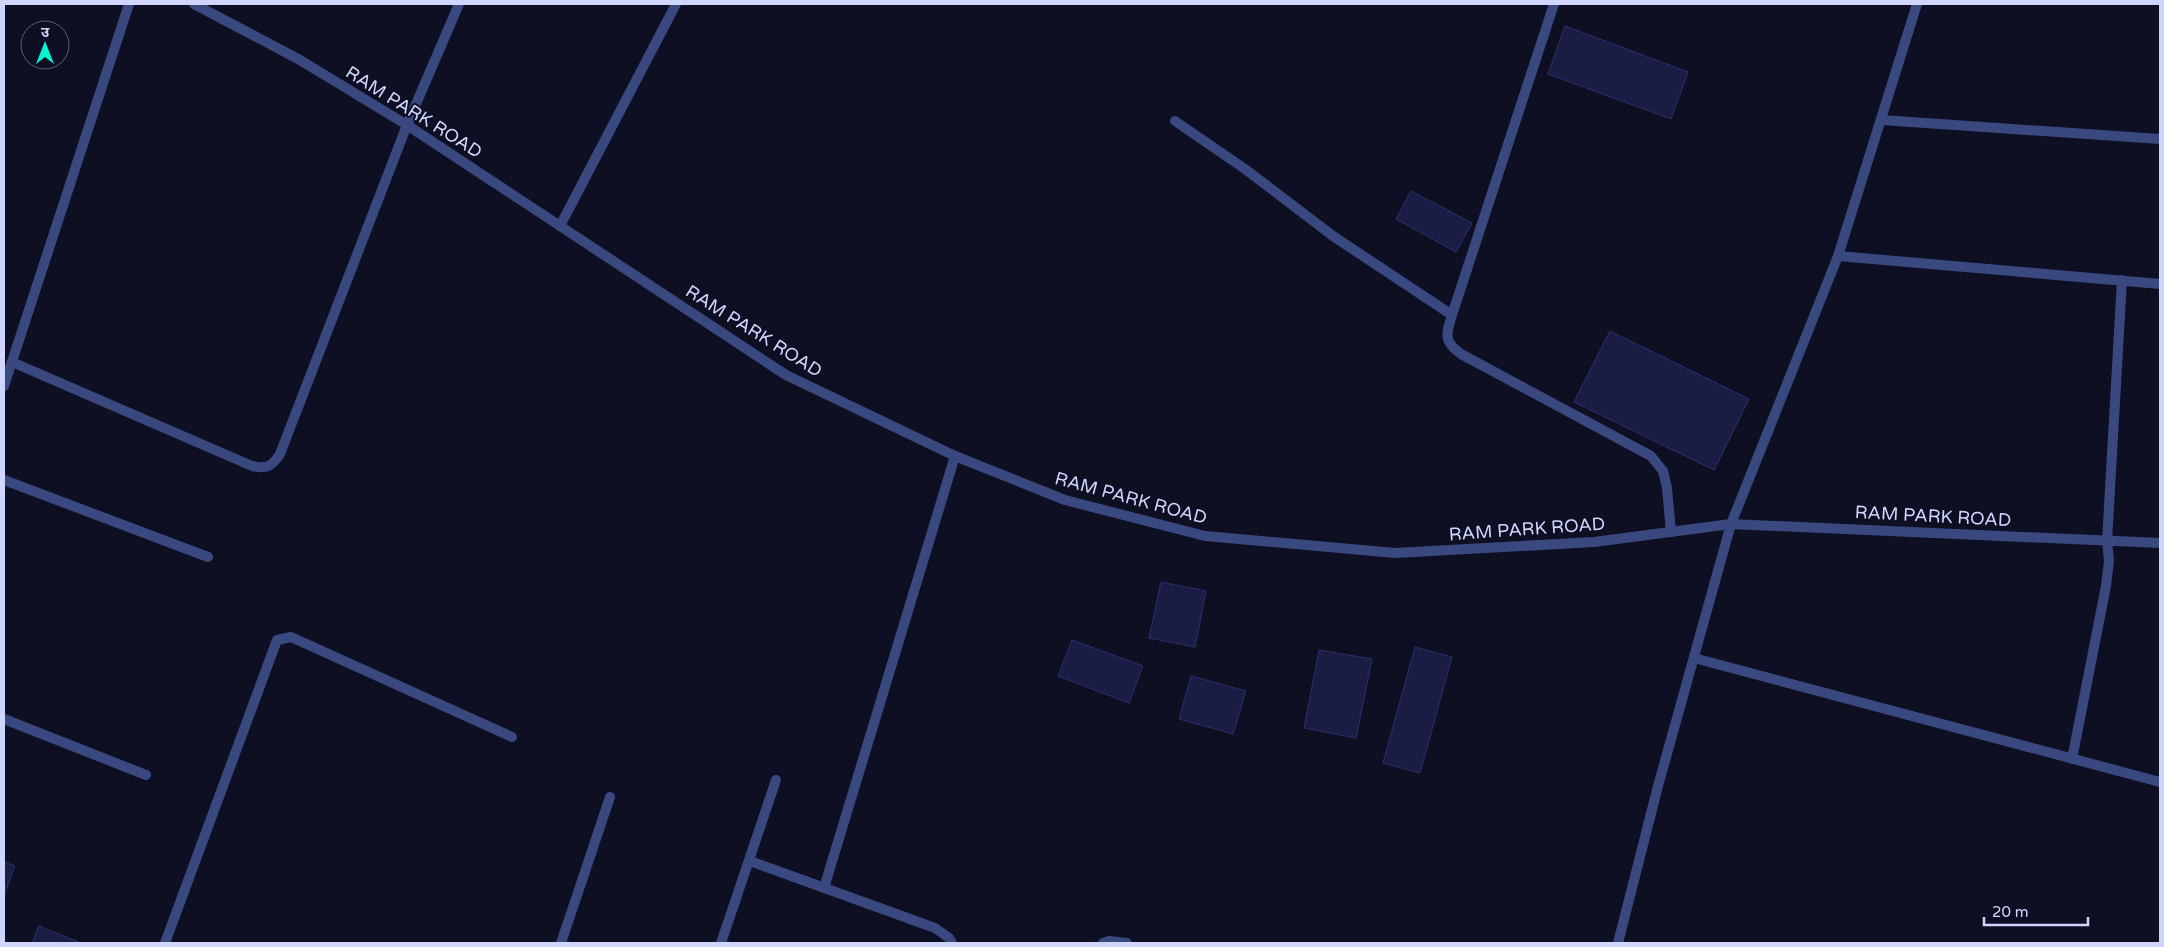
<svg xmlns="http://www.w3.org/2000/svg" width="2164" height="947" font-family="'Varela Round','Noto Sans Devanagari',sans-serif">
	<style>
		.building { fill: #1a1c43; stroke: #2d2f6e }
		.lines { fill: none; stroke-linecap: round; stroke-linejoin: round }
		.minor { stroke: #3a4880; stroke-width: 10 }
		.tertiary { stroke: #3a4880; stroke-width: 10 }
		.labels { text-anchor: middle; stroke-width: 4; stroke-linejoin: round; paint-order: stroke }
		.street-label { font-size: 18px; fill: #d0d5fe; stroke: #0e0f22 }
	</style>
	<rect width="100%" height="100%" fill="#0e0f22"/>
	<path class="building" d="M1565,26l123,46 -17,47 -123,-45z
		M1411,191l61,32 -16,29 -60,-33z
		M1610,331l139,68 -35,71 -140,-68z
		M1161,582l45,9 -11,56 -46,-9z
		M1072,640l71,26 -14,37 -71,-27z
		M1415,647l37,10 -32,116 -37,-10z
		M1319,650l53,9 -16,79 -52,-10z
		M1191,676l55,15 -13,43 -54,-15z
		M4,862l11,4 -11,30z
		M39,926l42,17h-49z"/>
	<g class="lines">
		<path class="minor" d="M1882,120l278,19
			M1175,121l70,48 88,67 119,79c-6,19 -9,26 9,39l190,102 12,15 4,17 4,44
			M560,226l116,-222
			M1838,256l322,28
			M1452,315l102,-311
			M12,362l240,104c14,3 20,1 28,-12l127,-329 52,-121
			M4,480l204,77
			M1694,658l466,124
			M4,719l142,56
			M2072,759l34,-173 3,-25 -2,-20 15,-261
			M750,861l185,67 14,10 3,5
			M824,888l131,-432
			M165,943l112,-303 14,-3 221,100
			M561,943l49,-146
			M721,943l55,-163
			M1103,943l6,-2 18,2
			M1618,943l40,-157 73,-262 107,-268 79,-252"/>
		<path class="tertiary" d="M194,4l106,56 107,65 379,250 169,81 110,44 140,36 190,17 199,-11 137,-18 429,19
			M4,386l125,-382"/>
	</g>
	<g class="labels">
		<g class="street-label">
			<text transform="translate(414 112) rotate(32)" y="6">RAM PARK ROAD</text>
			<text transform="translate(754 331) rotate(32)" y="6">RAM PARK ROAD</text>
			<text transform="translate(1131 498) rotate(15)" y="6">RAM PARK ROAD</text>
			<text transform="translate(1933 516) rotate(3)" y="6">RAM PARK ROAD</text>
			<text transform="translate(1527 529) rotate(-4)" y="6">RAM PARK ROAD</text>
		</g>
	</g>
	<rect width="2164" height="947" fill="none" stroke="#d0d5fe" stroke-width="10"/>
	<g transform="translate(45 45)"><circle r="24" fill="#0e0f22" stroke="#5c5e7a"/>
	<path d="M0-4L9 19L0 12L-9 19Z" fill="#05f5d5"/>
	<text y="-8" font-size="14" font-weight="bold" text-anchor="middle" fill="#d0d5fe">उ</text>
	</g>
	<path d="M1984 917v8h104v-8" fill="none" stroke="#d0d5fe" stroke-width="2.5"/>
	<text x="1992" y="917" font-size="15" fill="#d0d5fe" stroke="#0e0f22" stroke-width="4" paint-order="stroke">20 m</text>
</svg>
